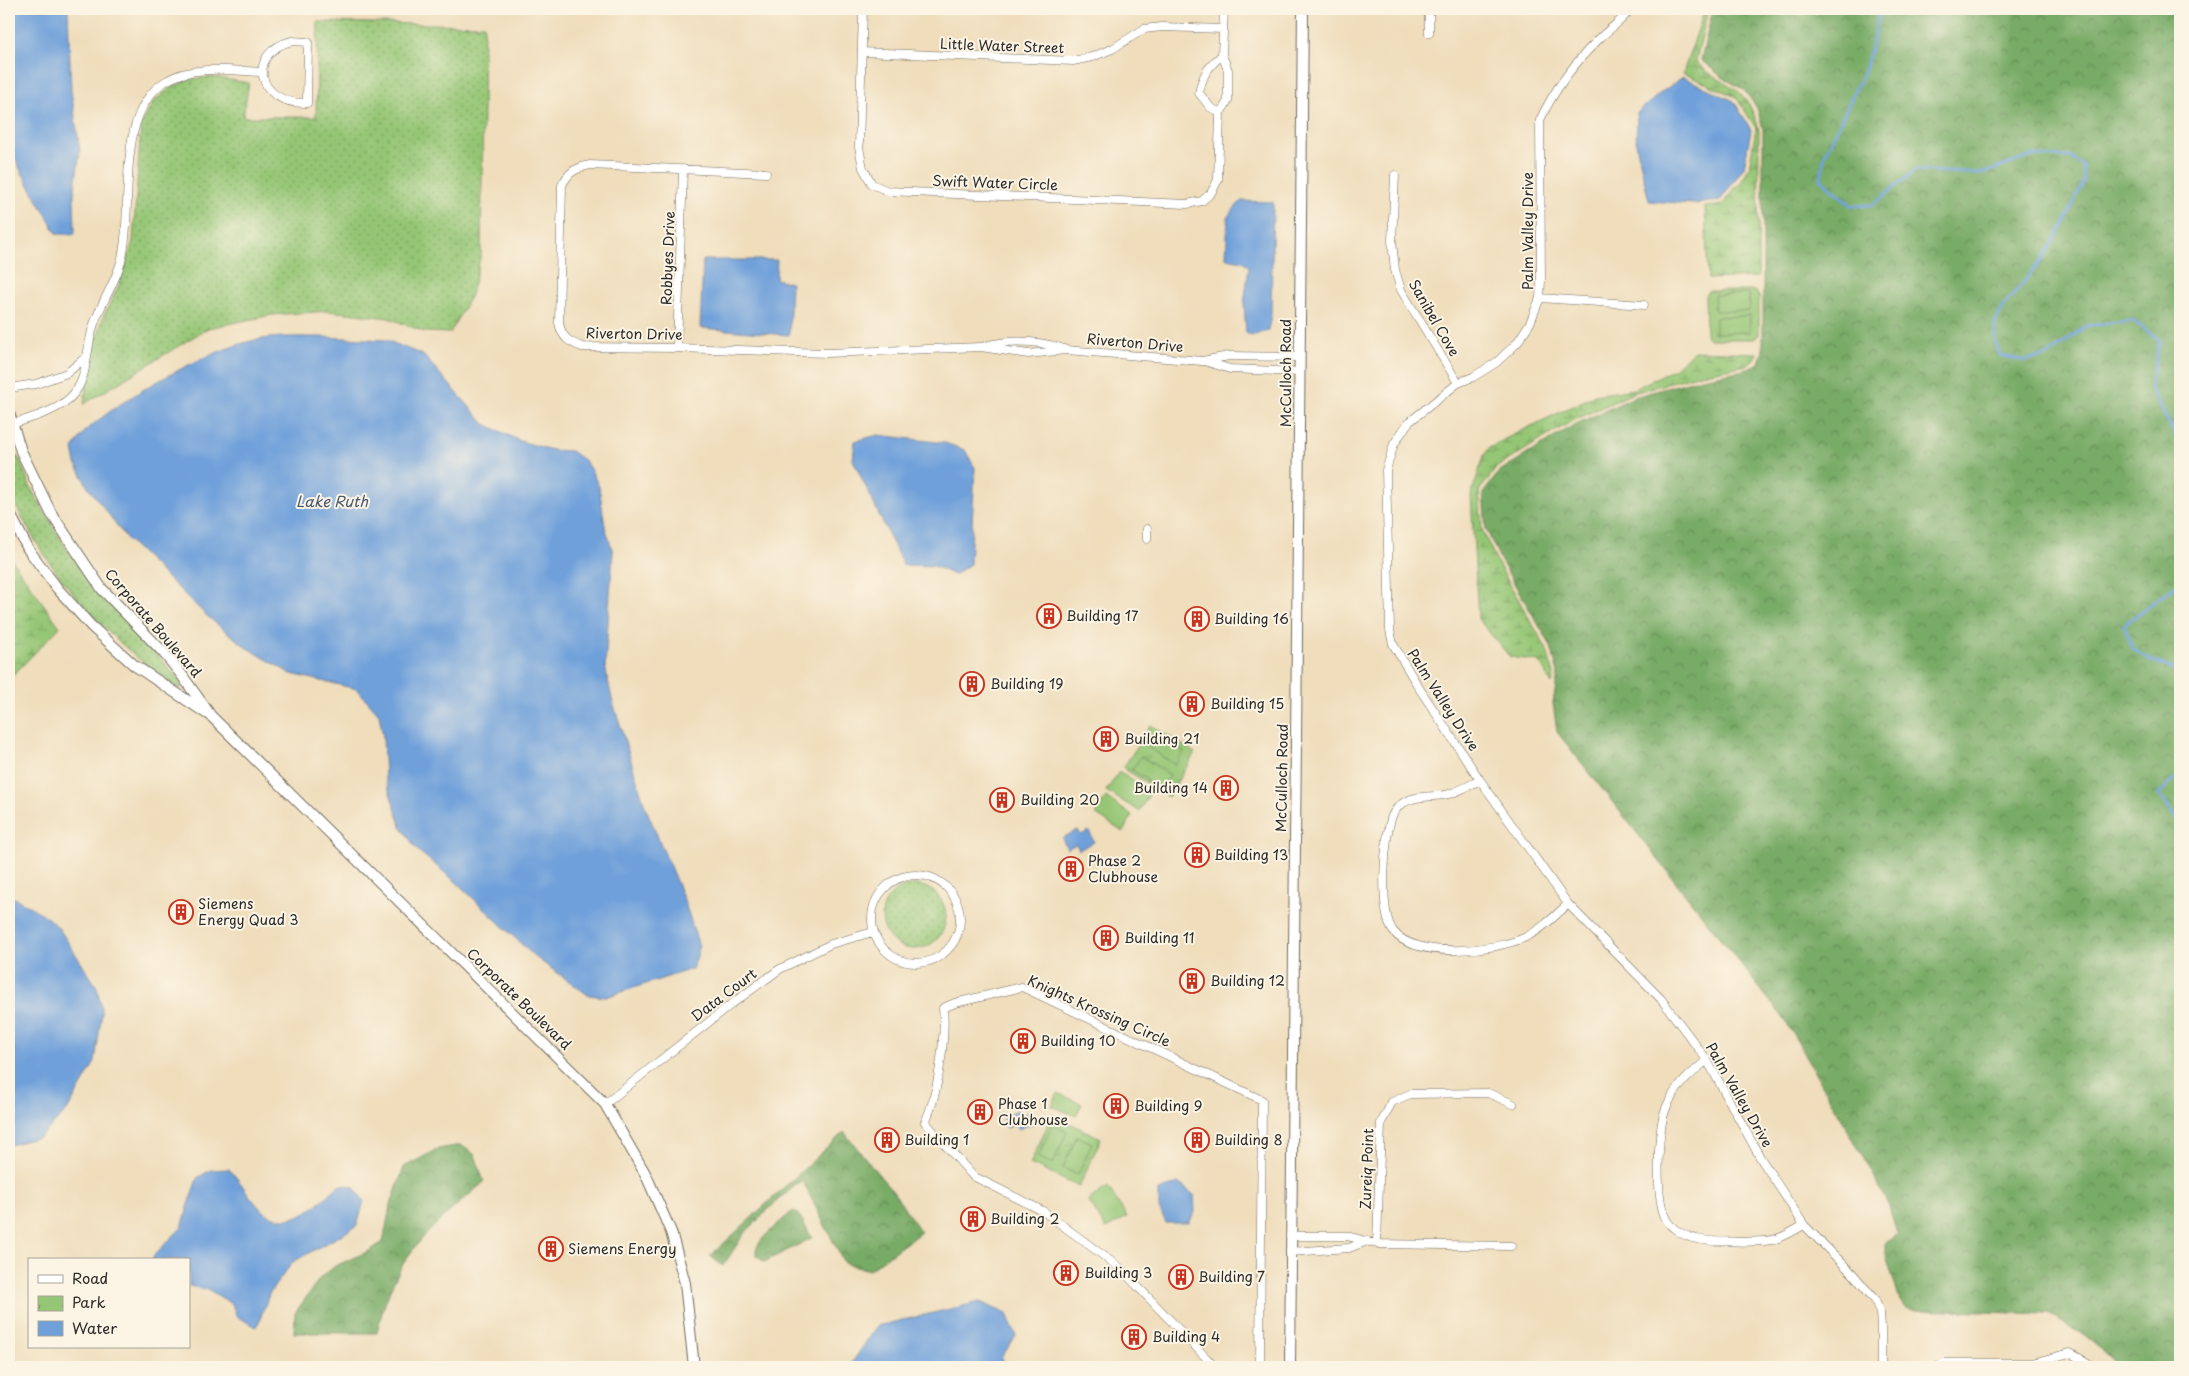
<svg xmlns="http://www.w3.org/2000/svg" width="2189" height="1376" font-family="'Playpen Sans',sans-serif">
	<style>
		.grass { fill: url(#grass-dots); stroke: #607850 }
		.forest { fill: url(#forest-crowns); stroke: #526b48 }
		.wetland { fill: url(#wetland-marsh); stroke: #607850 }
		.park { fill: url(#park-tufts); stroke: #607850 }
		.pitch { fill: #95c675; stroke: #607850 }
		.water { fill: #70a0da; stroke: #4e6682 }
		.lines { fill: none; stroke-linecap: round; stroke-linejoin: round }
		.stream { stroke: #70a0da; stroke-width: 3 }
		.minor-casing { stroke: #70695d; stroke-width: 9 }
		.tertiary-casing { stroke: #70695d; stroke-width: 12 }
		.minor { stroke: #fff; stroke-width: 8 }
		.tertiary { stroke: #fff; stroke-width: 10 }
		.labels { text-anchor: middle; stroke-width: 4; stroke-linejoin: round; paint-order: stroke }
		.street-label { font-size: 14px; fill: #2b2b2b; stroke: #fcf5e5 }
		.poi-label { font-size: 14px; fill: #2b2b2b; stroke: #fcf5e5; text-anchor: start }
		.water-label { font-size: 15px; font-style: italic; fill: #475a71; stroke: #fcf5e5 }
	</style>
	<defs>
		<pattern id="grass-dots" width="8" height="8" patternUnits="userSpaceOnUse" patternTransform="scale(1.25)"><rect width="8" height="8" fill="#95c675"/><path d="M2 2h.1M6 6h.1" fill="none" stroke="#7aa160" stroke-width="1.8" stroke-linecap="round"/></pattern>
		<pattern id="forest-crowns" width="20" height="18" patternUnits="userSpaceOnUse" patternTransform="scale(1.25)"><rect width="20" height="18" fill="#78ab66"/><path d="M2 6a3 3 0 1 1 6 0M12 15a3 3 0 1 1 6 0" fill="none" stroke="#638b54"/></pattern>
		<pattern id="wetland-marsh" width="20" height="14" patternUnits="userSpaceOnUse" patternTransform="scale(1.25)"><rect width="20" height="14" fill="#95c675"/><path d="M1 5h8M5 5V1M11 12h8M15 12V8" fill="none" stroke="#7aa160"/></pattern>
		<pattern id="park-tufts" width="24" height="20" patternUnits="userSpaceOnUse" patternTransform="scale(1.25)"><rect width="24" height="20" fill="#95c675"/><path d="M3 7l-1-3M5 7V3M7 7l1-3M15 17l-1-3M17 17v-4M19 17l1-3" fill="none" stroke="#7aa160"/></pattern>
	</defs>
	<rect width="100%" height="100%" fill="#fcf5e5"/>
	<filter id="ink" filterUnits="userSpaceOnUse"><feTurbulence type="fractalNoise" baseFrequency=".02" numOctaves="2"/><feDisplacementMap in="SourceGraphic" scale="10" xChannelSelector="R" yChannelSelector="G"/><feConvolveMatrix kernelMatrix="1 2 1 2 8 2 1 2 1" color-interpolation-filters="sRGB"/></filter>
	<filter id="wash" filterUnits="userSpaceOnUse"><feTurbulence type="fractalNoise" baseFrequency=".0096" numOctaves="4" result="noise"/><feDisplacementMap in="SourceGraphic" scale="20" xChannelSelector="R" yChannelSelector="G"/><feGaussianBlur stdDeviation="1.12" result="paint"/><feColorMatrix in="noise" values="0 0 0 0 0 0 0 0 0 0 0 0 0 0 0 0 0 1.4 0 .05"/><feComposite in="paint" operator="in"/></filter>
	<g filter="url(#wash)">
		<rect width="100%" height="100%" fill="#efddbb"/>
		<path class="grass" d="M318,22l166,3 -3,229 -10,41 -21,38 -26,-1 -35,-14 -60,-7 -57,4 -64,13 -124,76 6,-46 14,-43 15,-30 14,-44 8,-116 12,-23 19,-15 19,-8 22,-2 36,6 -6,34h73z
			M12,454l7,4 12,31 38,64 25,32 88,98 -2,6c-9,-2 -14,-10 -21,-15 -53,-37 -108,-100 -137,-157 -4,-8 -10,-16 -12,-24 -4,-11 -1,-27 -1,-38z
			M882 917a32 32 0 1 1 64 0a32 32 0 1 1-64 0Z"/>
		<path class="forest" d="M1713,9h467v1358h-61c-21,-22 -44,-40 -71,-53l-135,-4 -8,-2 -5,-7 -14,-45v-14l11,-9 -8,-26 -16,-33 -88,-154 -228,-288 -4,-29 5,-29 -7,-28 -50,-85 -15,-32 -3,-36 17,-22 74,-46 60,-28 68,-19 47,-9 10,-6 4,-13v-221l-6,-21 -13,-18 -22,-13 -21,-17z
			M844,1132l50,61 27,39 -52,38 -25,-7 -42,-83 -25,21 -33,33 -21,32 -13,-10z
			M461,1145l14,10 9,27c-26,23 -55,45 -75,73 -16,23 -26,51 -32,78h-83l1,-20 25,-35 15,-12 34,-15 14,-9 7,-35 14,-40 34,-18z
			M793,1211l5,2 14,25 -48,24c-3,-3 -8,-5 -8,-9 -2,-12 28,-34 37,-42z"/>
		<path class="wetland" d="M1705,9h3l-12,52c12,16 34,21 45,33 10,10 14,23 18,36l-1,147 -50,2 -3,-72 17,-2 13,-17 5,-4 9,-16 7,-40 -20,-31 -53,-24z
			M1694,351l63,2 -3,7 -7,5 -47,9 -67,19 -61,28 -75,46 -18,24 3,39 15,32 49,86 8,26 -2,10 -13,-23 -29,-4 -32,-38 -7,-124 13,-39 5,-8 20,-11 86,-42 39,-6 40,-20z
			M9,556l51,71 -51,52z"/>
		<path class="park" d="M1708,291h47l4,4v40l-5,4h-45l-3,-4 -1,-40z
			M1151,725l44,28 -27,44 -45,-29z
			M1052,1115l49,23 -22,49 -49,-23z"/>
		<path class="pitch" d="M1749,294v17h-34l-1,-16z
			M1750,316v16l-35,1v-16z
			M1156,733l28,18 -9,14 -28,-19z
			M1141,756l29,19 -9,14 -29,-19z
			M1119,772l32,20 -12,19 -33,-20z
			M1106,797l26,19 -9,16 -28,-18z
			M1058,1093l24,11 -6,12 -24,-10z
			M1052,1125l15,7 -14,32 -15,-7z
			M1077,1136l15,7 -14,32 -15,-7z
			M1108,1187l19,30 -21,12 -18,-29z"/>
		<path class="water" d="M9,9h59l3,81 9,61 -6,43 1,40h-18l-36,-63 -12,-27z
			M1683,77l51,24 17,29 -7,37 -24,34 -26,3 -45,-3 -13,-57 1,-31 27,-23z
			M1241,201l32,1 -2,112 -3,17 -17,5 -5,-3 -2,-29 5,-38 -6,-5 -17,-3 2,-42z
			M703,260h74l-1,19 15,4 -2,52 -89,-7z
			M323,337l63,3 37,15 62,69 35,17 32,9 19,1 14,10 7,11 7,15 6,39 8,26 -8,114 7,33 33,107 39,94 15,46 -3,14 -4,9 -86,28 -18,-2 -53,-38 -80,-76 -38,-31 -16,-24 -16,-48 -2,-41 -4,-23 -22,-25 -66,-15 -45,-27 -38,-30 -81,-78 -39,-52 -12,-23 -3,-15c5,-7 9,-16 16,-21 36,-32 125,-82 172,-89 20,-3 42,-2 62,-2z
			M878,435l67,8 20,7 10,18 -5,96 -16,11 -20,-9 -31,-1 -50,-105 2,-19z
			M1078,830l3,5 8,-4 5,11 -15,8 -3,-6 -9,5 -5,-11z
			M9,895l34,19 15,13 39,60 5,25 -7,50 -28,49 -27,26 -31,8z
			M1018,1110l3,6 9,-4 4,11 -16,6 -3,-4 -8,3 -5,-11z
			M229,1169c11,11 18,25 29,37 30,31 58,-1 82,-21l13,1 11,15 -7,25 -64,36 -23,30 -13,35 -20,-10 -5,-13 -23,-14 -20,-4v-26h-37l3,-6 27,-27 15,-49 14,-8z
			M1178,1183l16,12 1,17 -6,11h-23l-7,-15v-17z
			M980,1302l27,12 9,22 -15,22 3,9h-155l28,-41z"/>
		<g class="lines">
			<path class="stream" d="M1881,9l-15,58 -42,90 -3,22 31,27 20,-1 44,-35 65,4 51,-18 37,1 13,8 2,15 -21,46 -22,35 -37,45 -9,16v20l5,13 24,6 25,-6 37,-29 46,-6 28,20 -10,47 30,57
				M2180,582l-56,43 9,24 18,11 29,12
				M2180,774l-22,20 22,30"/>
		</g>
	</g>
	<g filter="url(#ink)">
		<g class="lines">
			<defs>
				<path id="minor" d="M863,9l-4,138 4,21 9,16 16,7 299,13 15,-3 9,-8 7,-13 2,-67 8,-12v-31l-6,-15 2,-46
					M1630,9c-7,12 -20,19 -30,29 -26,25 -45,50 -60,82l1,161 -1,17 -10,25 -13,20 -20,19 -24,15 -15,6 -50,40 -14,21 -8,26 4,160 3,14 26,44 61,92 88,124 93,95 46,61 54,99 43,66 49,49 22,26 5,13 1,15v39
					M1429,33v-24
					M292,41l16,1 -1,61c-51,2 -61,-51 -15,-62z
					M862,52l211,9 19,-4 20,-8 32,-20 18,-2 61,2
					M1220,113l-10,-6 -11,-14c4,-19 8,-25 23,-38
					M766,173l-176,-8c-15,3 -21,7 -28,20l-3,138c3,15 10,19 23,24l95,1 150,5 154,-6 47,7 38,-4 136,11 27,-5 71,1
					M1395,175l-3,66 3,29 6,20 57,93
					M1540,298l104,7
					M985,346c27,-7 52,-6 79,3
					M677,348l6,-179
					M1204,361l26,8 70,3
					M9,388l27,-4 31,-11 19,-16
					M12,424c28,-9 62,-16 71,-48 5,-17 5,-35 11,-52 7,-21 21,-41 27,-62 14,-52 -8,-149 45,-181 28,-17 66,-10 97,-9
					M1147,539v-10
					M1480,780c-10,5 -20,11 -31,14 -14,4 -31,0 -44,8 -5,2 -11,9 -13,14 -8,21 -13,96 1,115 22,29 103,20 133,6 16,-8 29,-21 42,-33
					M872 919a44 44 0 1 1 88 0a44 44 0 1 1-88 0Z
					M1707,1060c-15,13 -32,27 -40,46 -10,21 -12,92 -1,113 5,10 20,18 31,20 12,3 68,4 79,0 10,-3 19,-9 28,-14
					M605,1104l128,-101 47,-34 51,-25 42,-12
					M1290,1236h57l30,8 134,2
					M1377,1244l4,-121 11,-21 18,-8 78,-1 25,11
					M1290,1252l59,-4 18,-7
					M1215,1367l-95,-99 -77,-57 -70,-35 -48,-54c13,-26 21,-85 18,-114l12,-5 67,-16 240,113 -2,267
					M1937,1367l6,-4h89l38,-10 18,10 3,4"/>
				<path id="tertiary" d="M9,413l12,38 30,62 51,76 61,63 18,22 30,42 394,388 41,71 25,57 14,51 9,84
					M9,512l19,37 29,39 34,38 43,39 72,48
					M1290,1367l13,-1358"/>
			</defs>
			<use href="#minor" class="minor-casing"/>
			<use href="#tertiary" class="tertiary-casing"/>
			<use href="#minor" class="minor"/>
			<use href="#tertiary" class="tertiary"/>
		</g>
	</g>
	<defs>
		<symbol id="building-ring" viewBox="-11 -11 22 22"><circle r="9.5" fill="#fcf5e5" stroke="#c8321e" stroke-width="1.5"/><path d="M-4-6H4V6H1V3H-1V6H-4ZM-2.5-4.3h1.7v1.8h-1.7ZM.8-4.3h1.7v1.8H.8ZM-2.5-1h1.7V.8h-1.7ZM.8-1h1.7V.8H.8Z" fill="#c8321e"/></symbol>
	</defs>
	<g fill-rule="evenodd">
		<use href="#building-ring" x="1035" y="602" width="28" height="28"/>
		<use href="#building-ring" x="1183" y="605" width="28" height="28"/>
		<use href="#building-ring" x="958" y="670" width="28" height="28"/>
		<use href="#building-ring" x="1178" y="690" width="28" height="28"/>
		<use href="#building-ring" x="1092" y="725" width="28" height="28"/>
		<use href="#building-ring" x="1212" y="774" width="28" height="28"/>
		<use href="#building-ring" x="988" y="786" width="28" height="28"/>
		<use href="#building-ring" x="1183" y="841" width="28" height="28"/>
		<use href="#building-ring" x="1057" y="855" width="28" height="28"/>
		<use href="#building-ring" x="167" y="898" width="28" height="28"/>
		<use href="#building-ring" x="1092" y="924" width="28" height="28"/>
		<use href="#building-ring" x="1178" y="967" width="28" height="28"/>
		<use href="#building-ring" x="1009" y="1027" width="28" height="28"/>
		<use href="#building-ring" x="1102" y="1092" width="28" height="28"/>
		<use href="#building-ring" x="966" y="1098" width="28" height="28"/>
		<use href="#building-ring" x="873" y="1126" width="28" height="28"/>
		<use href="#building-ring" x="1183" y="1126" width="28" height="28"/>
		<use href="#building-ring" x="959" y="1205" width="28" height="28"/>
		<use href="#building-ring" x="537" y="1235" width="28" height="28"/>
		<use href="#building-ring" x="1052" y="1259" width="28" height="28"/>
		<use href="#building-ring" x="1167" y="1263" width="28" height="28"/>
		<use href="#building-ring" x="1120" y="1323" width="28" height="28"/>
	</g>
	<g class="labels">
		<g class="street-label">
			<text transform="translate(1002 46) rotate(2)" y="5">Little Water Street</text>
			<text transform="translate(995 183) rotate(2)" y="5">Swift Water Circle</text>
			<text transform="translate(1528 231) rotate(-90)" y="5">Palm Valley Drive</text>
			<text transform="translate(668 258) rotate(-88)" y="5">Robbyes Drive</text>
			<text transform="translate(1434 318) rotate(60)" y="5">Sanibel Cove</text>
			<text transform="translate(634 334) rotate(1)" y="5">Riverton Drive</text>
			<text transform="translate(1135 343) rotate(5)" y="5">Riverton Drive</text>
			<text transform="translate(1286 373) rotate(-90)" y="5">McCulloch Road</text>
			<text transform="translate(153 623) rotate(49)" y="5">Corporate Boulevard</text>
			<text transform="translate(1443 700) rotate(57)" y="5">Palm Valley Drive</text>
			<text transform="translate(1282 778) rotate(-89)" y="5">McCulloch Road</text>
			<text transform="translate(724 995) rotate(-37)" y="5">Data Court</text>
			<text transform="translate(519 999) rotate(44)" y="5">Corporate Boulevard</text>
			<text transform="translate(1099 1011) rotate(24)" y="5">Knights Krossing Circle</text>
			<text transform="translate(1739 1095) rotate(60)" y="5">Palm Valley Drive</text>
			<text transform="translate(1367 1169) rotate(-88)" y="5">Zureiq Point</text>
		</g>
		<g class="poi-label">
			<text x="1066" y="621">Building 17</text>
			<text x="1214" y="624">Building 16</text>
			<text x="990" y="689">Building 19</text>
			<text x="1210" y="709">Building 15</text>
			<text x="1124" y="744">Building 21</text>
			<text x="1208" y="793" text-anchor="end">Building 14</text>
			<text x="1020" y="805">Building 20</text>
			<text x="1214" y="860">Building 13</text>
			<text x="1088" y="866">Phase 2<tspan x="1088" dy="16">Clubhouse</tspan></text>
			<text x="198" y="909">Siemens<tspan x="198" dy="16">Energy Quad 3</tspan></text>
			<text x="1124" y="943">Building 11</text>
			<text x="1210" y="986">Building 12</text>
			<text x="1040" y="1046">Building 10</text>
			<text x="998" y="1109">Phase 1<tspan x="998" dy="16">Clubhouse</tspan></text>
			<text x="1134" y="1111">Building 9</text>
			<text x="904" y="1145">Building 1</text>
			<text x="1214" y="1145">Building 8</text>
			<text x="990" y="1224">Building 2</text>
			<text x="568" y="1254">Siemens Energy</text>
			<text x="1084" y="1278">Building 3</text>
			<text x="1198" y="1282">Building 7</text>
			<text x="1152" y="1342">Building 4</text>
		</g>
		<g class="water-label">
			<text x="332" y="507">Lake Ruth</text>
		</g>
	</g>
	<rect width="2189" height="1376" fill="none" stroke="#fcf5e5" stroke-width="30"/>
	<rect x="28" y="1258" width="162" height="90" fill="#fcf5e5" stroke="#a8a49b"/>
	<rect x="38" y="1275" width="25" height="8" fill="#ffffff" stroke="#a8a49b"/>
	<text x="72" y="1284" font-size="15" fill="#2b2b2b">Road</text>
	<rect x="38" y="1296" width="25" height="15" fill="url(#park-tufts)" stroke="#a8a49b"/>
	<text x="72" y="1308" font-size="15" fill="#2b2b2b">Park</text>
	<rect x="38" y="1321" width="25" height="15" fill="#70a0da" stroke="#a8a49b"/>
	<text x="72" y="1334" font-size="15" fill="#2b2b2b">Water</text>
</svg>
